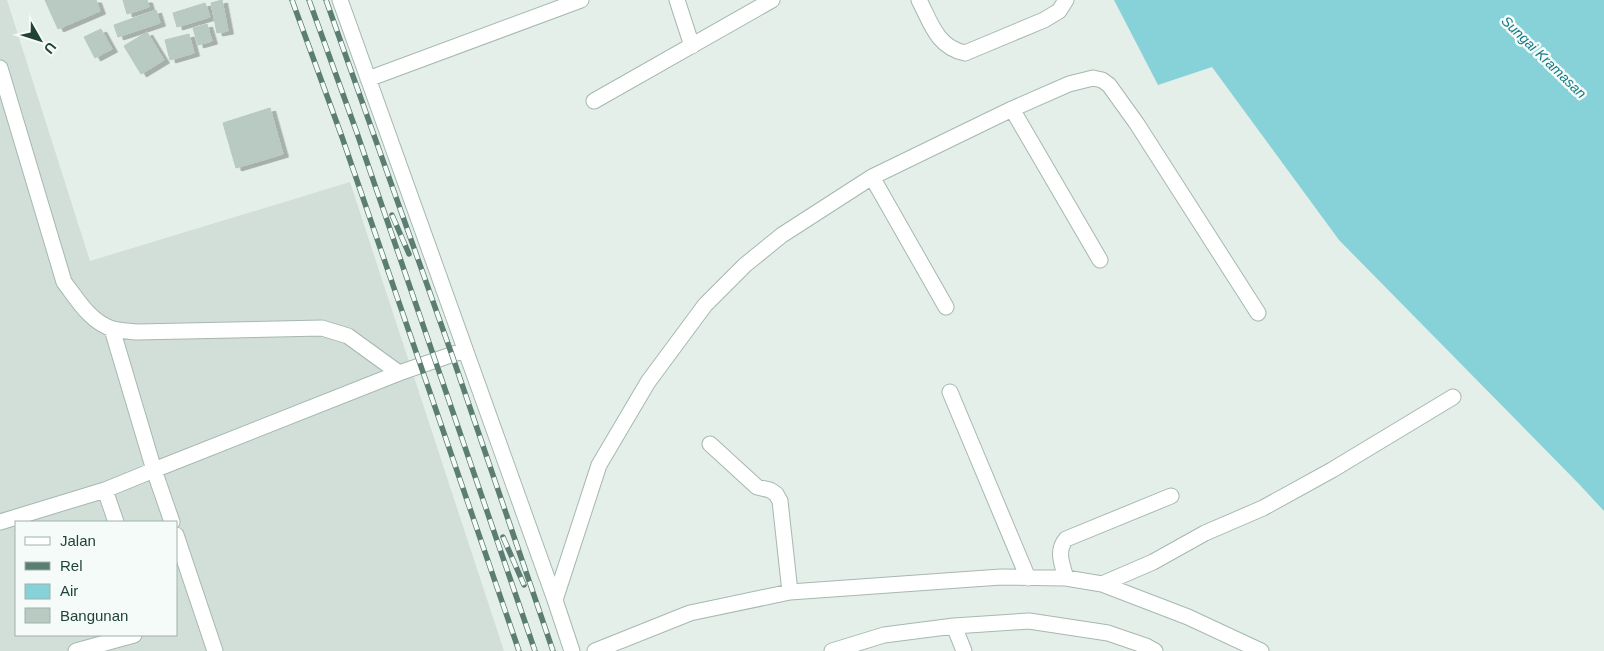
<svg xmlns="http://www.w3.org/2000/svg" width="1604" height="651" font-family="Arial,sans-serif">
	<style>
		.built { fill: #d2dfd8; fill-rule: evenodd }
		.water { fill: #87d2d9 }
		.building { fill: #b9cac2; stroke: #b5c9c0; filter: url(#shadow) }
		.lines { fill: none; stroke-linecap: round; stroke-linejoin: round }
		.minor-casing { stroke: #a6b8b0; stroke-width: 17 }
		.minor { stroke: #fff; stroke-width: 15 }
		.rail-casing { stroke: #5c7e72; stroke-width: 5.5 }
		.rail { stroke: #f5fbf8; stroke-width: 4; stroke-dasharray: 11; stroke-linecap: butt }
		.labels { text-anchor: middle; stroke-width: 5; stroke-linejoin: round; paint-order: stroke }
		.water-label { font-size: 14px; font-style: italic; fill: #147b86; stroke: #f5fbf8 }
	</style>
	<defs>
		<filter id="shadow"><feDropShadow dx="5.5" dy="3" stdDeviation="0" flood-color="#0004"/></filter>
	</defs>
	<rect width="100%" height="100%" fill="#e4efe9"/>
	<path class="built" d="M0,0h7l83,261 260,-79 154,469h-504zM16,522h160v113h-160z"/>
	<path class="water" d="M1114,0h490v511l-25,-27 -240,-244 -127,-173 -54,18z"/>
	<path class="building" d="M45,0h51l4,11 -42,18z
		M123,0h24l2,7 -22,7z
		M222,0l6,31 -11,2 -6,-30z
		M205,3l5,14 -33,10 -4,-14z
		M156,10l4,13 -42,14 -4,-12z
		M207,24l5,17 -14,4 -5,-17z
		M101,29l11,20 -17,9 -11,-21z
		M147,32l17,28 -23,14 -17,-28z
		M189,34l5,19 -24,7 -5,-20z
		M270,108l13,46 -47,14 -13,-45z"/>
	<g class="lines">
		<defs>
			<path id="minor" d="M340,0l215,600 17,51
				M677,0l15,46
				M919,0c12,23 18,47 46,53l79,-33 15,-9 7,-11
				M0,68l64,214c13,17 27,41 49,47 8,2 17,2 24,3l185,-4 26,8 51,37
				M368,79l213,-79
				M594,101l178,-101
				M1012,109l88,151
				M872,177l74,130
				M950,392l78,186
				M710,444l47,43 13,3 6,4 4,7 10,91
				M105,490l11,32
				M0,522l105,-32 49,-20 -42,-141
				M172,522l-18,-52 245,-97 66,-23
				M176,535l39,116
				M1066,578c-4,-14 -10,-27 0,-39l105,-43
				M1102,584l51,-22 52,-29 58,-25 69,-38 121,-73
				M555,600l44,-135 49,-83 57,-77 40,-40 37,-30 90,-58 140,-68 57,-25 24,-6 9,2 7,5 28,39 121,189
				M954,626l10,25
				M76,651l58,-16
				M595,651l95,-38 100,-21 211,-15 65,1 36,6 86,33 73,34
				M832,651l52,-16 70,-9 75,-5 79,12 38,13 9,5"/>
		</defs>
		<use href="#minor" class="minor-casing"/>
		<use href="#minor" class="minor"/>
		<defs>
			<path id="rail" d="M292,0l50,137 177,514
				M309,0l48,133 178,518
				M326,0l126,355 101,296
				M392,215l17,39
				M503,537l21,48"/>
		</defs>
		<use href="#rail" class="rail-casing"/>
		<use href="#rail" class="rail"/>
	</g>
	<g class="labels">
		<g class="water-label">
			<text transform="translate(1544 57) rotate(44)" y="5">Sungai Kramasan</text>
		</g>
	</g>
	<rect x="15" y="521" width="162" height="115" fill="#f5fbf8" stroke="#a0b1ab"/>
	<rect x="25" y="537" width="25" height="8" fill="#ffffff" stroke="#a0b1ab"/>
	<text x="60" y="546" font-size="15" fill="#214337">Jalan</text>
	<rect x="25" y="562" width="25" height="8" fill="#5c7e72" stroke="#a0b1ab"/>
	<text x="60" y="571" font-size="15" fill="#214337">Rel</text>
	<rect x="25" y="584" width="25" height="15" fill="#87d2d9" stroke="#a0b1ab"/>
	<text x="60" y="596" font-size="15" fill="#214337">Air</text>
	<rect x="25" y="608" width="25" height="15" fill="#b9cac2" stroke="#a0b1ab"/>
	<text x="60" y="621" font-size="15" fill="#214337">Bangunan</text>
	<g transform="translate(40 40) rotate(129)" stroke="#f5fbf8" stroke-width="4" paint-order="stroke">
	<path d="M0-4L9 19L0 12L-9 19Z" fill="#214337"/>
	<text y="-8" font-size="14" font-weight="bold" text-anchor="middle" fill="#214337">U</text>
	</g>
</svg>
